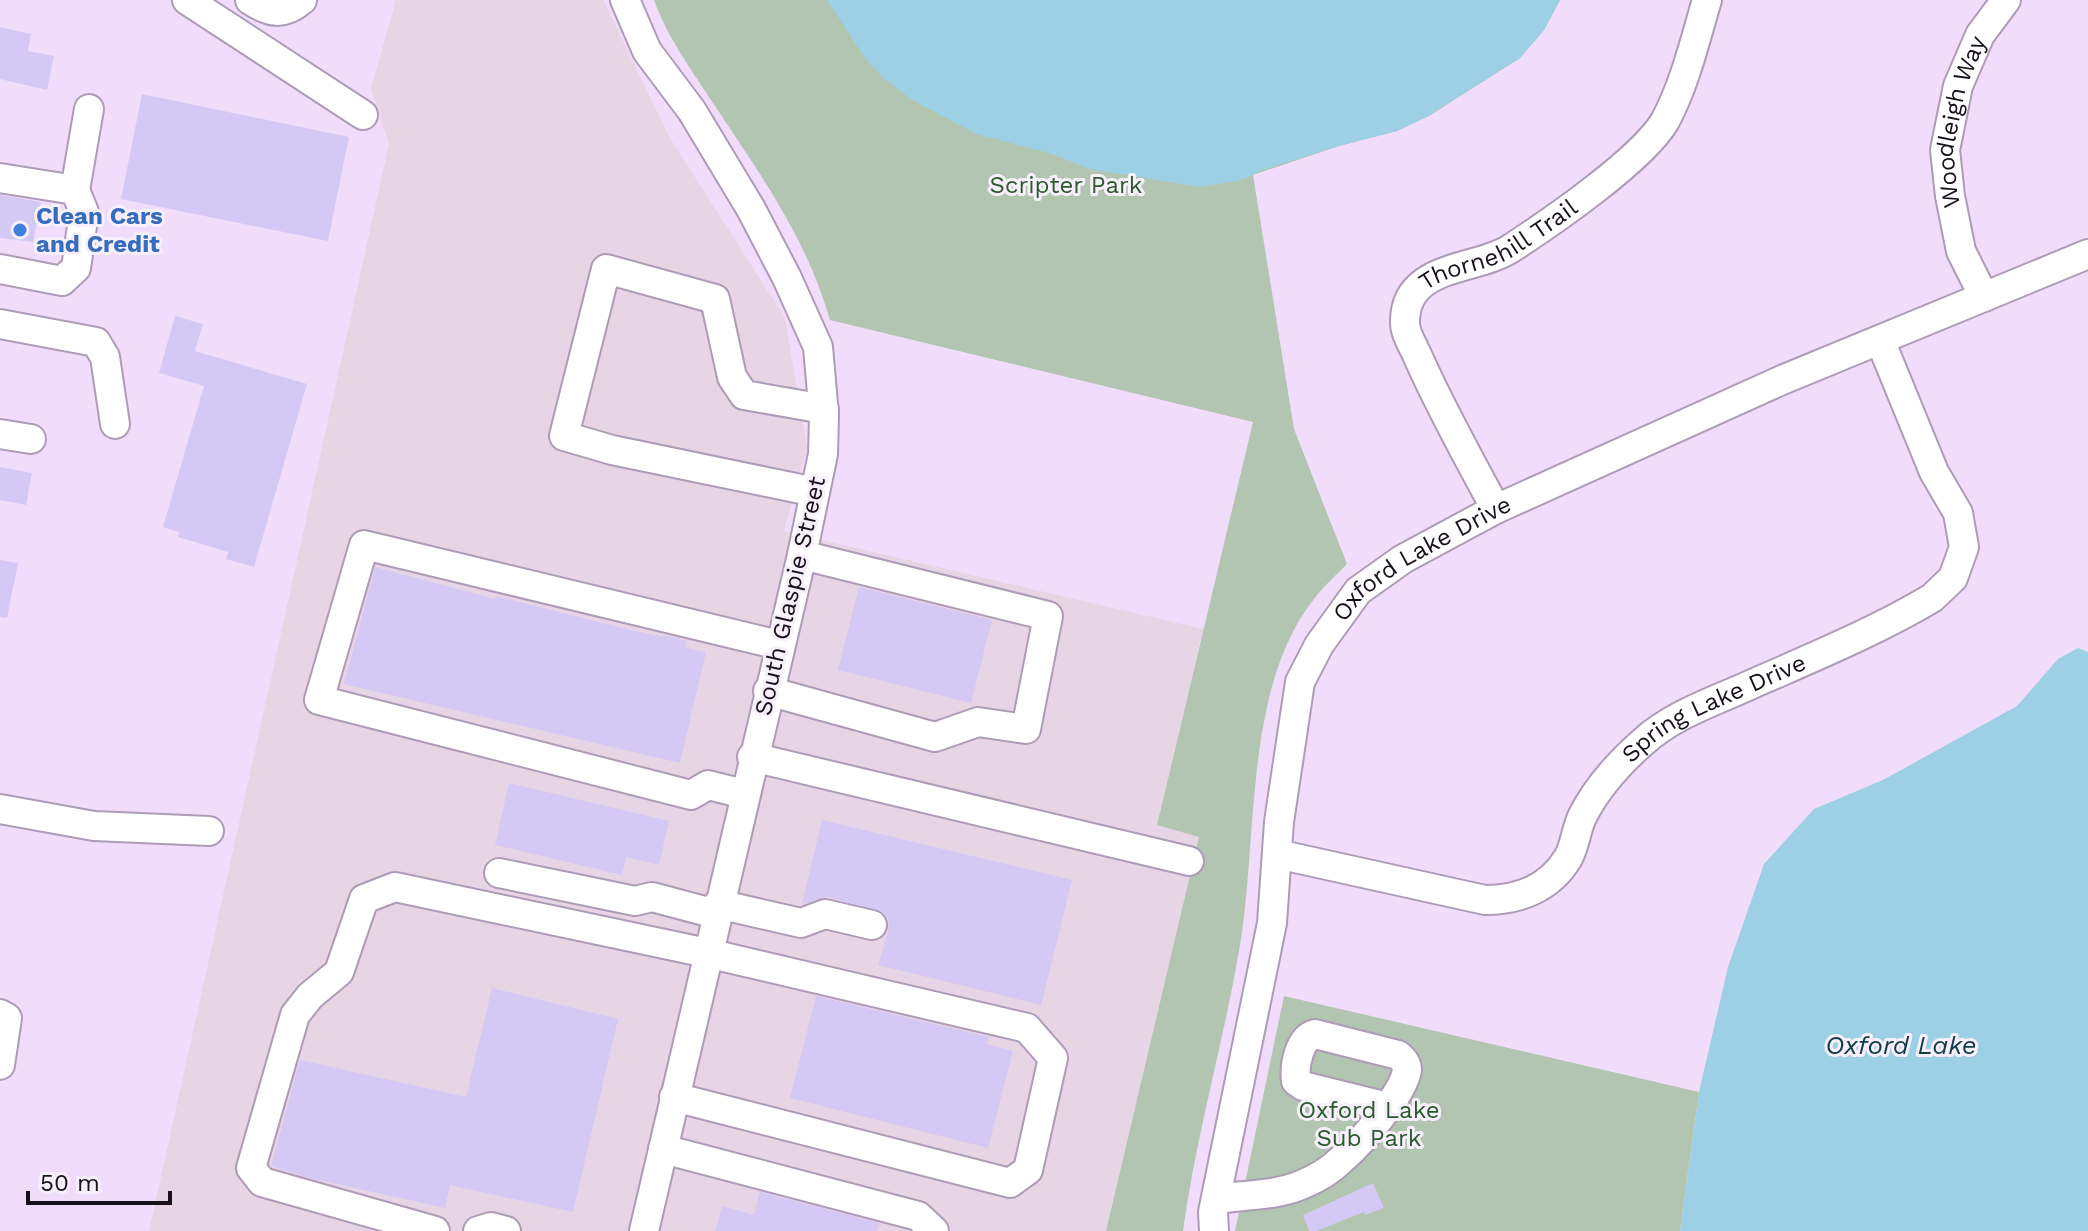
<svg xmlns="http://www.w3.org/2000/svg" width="2088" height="1231" font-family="'Work Sans',sans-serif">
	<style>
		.industrial { fill: #e7d4e5 }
		.green { fill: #b1c5b0 }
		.water { fill: #9dd0e5 }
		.building { fill: #d4c9f4 }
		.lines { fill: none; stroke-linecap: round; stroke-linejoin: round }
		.minor-casing { stroke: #ae9bb7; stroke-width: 32 }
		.minor { stroke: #fff; stroke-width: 28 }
		.shop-dot { fill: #3f7fe0; stroke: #f7effb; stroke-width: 3 }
		.labels { text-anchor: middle; stroke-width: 6; stroke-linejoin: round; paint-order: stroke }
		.street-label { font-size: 24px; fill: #18111b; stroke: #f7effb }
		.park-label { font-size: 24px; fill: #2b5b2c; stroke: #f7effb }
		.shop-label { font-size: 24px; font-weight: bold; fill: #366cbe; stroke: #f7effb; text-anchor: start }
		.water-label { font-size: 26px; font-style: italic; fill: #123d4d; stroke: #f7effb }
	</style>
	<rect width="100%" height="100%" fill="#f1ddfb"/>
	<path class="industrial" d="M396,0h207l67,138 115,180 22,130 -23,83 419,98 -46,196 42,12 -93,394h-957l240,-1087 -18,-56z"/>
	<path class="green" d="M654,0h906l-16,30 -24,28 -91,58 -32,15 -58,15 -86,29 41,254 53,135c-11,11 -24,23 -33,35 -70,88 -56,239 -74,346 -16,96 -44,190 -57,286h-77l93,-394 -42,-12 96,-403 -423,-102c-24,-83 -68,-143 -115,-214 -22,-34 -47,-67 -61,-106z
		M1284,996l415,96 -19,139h-445z"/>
	<path class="water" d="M827,0h733l-16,30 -24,28 -92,58 -31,15 -58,15 -76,24 -21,10 -43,7 -109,-18 -41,-16 -73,-19 -62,-33 -30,-22 -19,-21z
		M2078,648l10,4v579h-408l19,-139 29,-125 36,-103 50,-55 69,-29 134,-74 41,-47z"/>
	<path class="building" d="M0,27l31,7 -3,17 26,5 -7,34 -47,-11z
		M142,94l207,43 -21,104 -207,-42z
		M0,195l41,7 -8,40 -33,-4z
		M175,316l28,8 -8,27 112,33 -53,183 -28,-8 2,-7 -50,-15 1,-5 -16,-5 41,-141 -45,-13z
		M0,467l32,6 -6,32 -26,-5z
		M0,560l18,3 -11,55 -7,-1z
		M375,567l120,32 1,-3 126,32 41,9 1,-2 23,6 -2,7 21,4 -26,111 -336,-79z
		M859,587l133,33 -21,83 -133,-33z
		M509,783l160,38 -10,44 -33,-8 -4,18 -127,-30z
		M822,820l250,60 -31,125 -163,-40 11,-37 -1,-9 -5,-7 -54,-15 -27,7z
		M492,988l126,31 -45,193 -123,-27 -5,23 -139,-31 -35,-11 29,-106 166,37z
		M816,996l173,41 -2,7 26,7 -25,97 -198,-50z
		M1373,1183l11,25 -19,7 -1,-3 -48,19h-7l-6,-16z
		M760,1192l119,31 -2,8h-162l7,-25 32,9z"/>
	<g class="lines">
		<defs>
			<g id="minor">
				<path d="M187,0l176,115"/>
				<path d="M250,0c20,13 33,16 52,0"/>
				<path d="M625,0l22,51 45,60 59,98 36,69 31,69 6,69 -1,38 -21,101 -158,676"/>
				<path d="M0,178l75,12 9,22 -8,56 -14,13 -62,-12"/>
				<path d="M75,190l14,-81"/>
				<path id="s1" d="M1984,297l-23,-46 -11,-55 -5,-46 13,-64 22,-51 26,-35"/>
				<path d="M0,324l96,18 9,15 10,67"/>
				<path d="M0,434l31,5"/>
				<path d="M815,492l-203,-42 -48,-14 42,-167 109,30 17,78 12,18 80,14"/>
				<path id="s2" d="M1496,509c-27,-50 -55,-100 -78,-152 -4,-10 -13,-23 -13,-34 -1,-59 70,-52 105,-74 40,-26 132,-89 155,-128 20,-37 30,-81 42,-121"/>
				<path d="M768,691l167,46 43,-15 48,7 22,-113 -246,-61"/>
				<path d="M752,757l437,104"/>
				<path d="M744,794l-36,-9 -17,10 -372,-95 45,-155 415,100"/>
				<path d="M0,809l94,17 115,5"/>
				<path id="s3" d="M1277,854l208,46c34,0 65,-12 83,-42 7,-12 8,-28 14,-41 14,-28 37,-54 61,-75 29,-27 72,-41 107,-57 61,-27 125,-53 182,-87l21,-20 11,-31 -6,-34 -24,-41 -54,-132"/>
				<path d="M499,873l136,28 17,-4 64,17"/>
				<path d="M718,904l83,19 24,-9 47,11"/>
				<path d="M0,1014l7,4 -7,47"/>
				<path d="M663,1149l255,67 16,15"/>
				<path d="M1216,1199c27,-4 59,-3 85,-14 15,-6 30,-15 41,-26 18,-15 62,-66 65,-89 0,-7 -4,-11 -9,-15l-83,-21c-16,4 -21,32 -19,47l7,5 85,21"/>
				<path d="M435,1231l-173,-49 -11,-14 44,-153 15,-19 29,-24 25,-73 31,-12 312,66 320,75 26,30 -25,112 -18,13 -336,-86"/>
				<path d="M478,1231l13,-4 15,4"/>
				<path id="s4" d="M1214,1231l-1,-19 59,-289 7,-101 21,-140 19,-37 39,-54 45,-32 93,-50 286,-129 306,-126"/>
			</g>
		</defs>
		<use href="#minor" class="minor-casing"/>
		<use href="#minor" class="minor"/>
	</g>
	<circle class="shop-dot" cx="20" cy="230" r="8"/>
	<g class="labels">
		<g class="street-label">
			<text dy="8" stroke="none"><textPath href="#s1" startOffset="184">Woodleigh Way</textPath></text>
			<text dy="8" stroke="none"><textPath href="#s2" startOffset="338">Thornehill Trail</textPath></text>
			<text dy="8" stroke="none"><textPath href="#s4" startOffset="736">Oxford Lake Drive</textPath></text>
			<text transform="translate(790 596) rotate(-77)" y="8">South Glaspie Street</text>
			<text dy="8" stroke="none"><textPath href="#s3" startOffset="530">Spring Lake Drive</textPath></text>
		</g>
		<g class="park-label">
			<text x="1066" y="193">Scripter Park</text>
			<text x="1369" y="1118">Oxford Lake<tspan x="1369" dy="28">Sub Park</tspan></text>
		</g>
		<g class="shop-label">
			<text x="36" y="224">Clean Cars<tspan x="36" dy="28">and Credit</tspan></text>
		</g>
		<g class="water-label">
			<text x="1901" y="1054">Oxford Lake</text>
		</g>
	</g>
	<path d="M28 1191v12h142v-12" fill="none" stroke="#18111b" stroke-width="4"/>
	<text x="40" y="1191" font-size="24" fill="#18111b" stroke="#f7effb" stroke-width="6" paint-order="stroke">50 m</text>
</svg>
